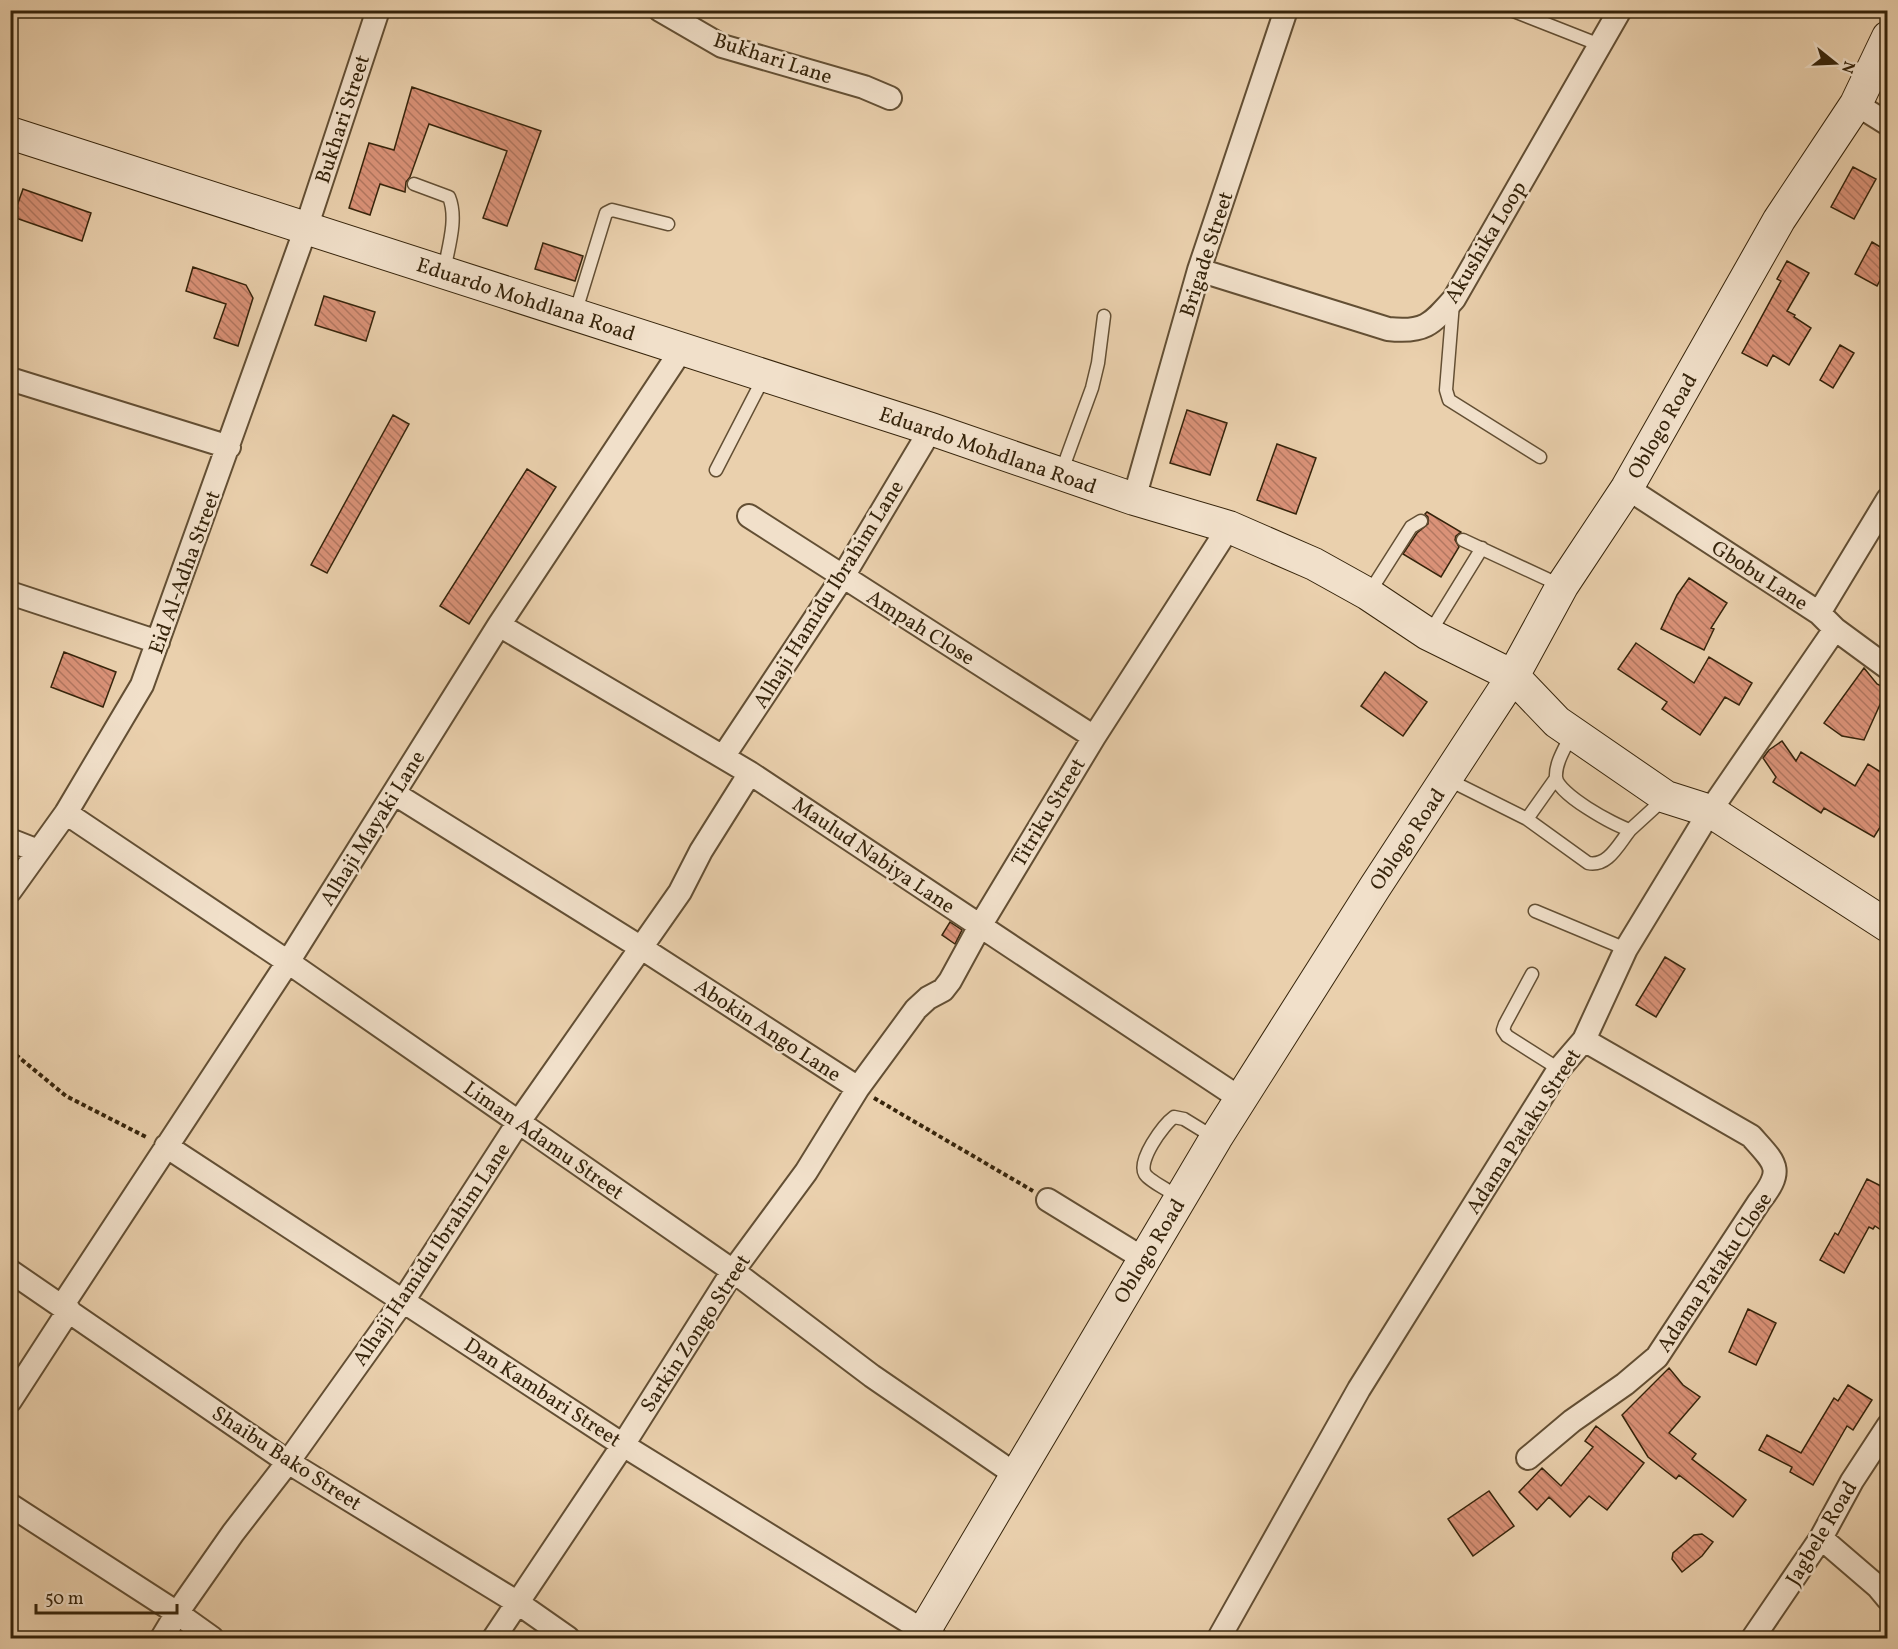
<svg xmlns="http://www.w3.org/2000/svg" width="1898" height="1649" font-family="Vollkorn,serif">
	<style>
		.building { fill: url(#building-back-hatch); stroke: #36240b; stroke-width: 1.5 }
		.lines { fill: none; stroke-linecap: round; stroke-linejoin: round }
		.service-casing { stroke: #634f34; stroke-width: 15 }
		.minor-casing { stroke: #634f34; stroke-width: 26 }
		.secondary-casing { stroke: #36240b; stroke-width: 34 }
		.path { stroke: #36240b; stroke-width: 4; stroke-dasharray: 4.5 3; stroke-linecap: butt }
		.service { stroke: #f1e0ca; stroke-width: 12 }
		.minor { stroke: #f1e0ca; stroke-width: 22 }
		.secondary { stroke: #f1e0ca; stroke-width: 32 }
		.labels { text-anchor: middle; stroke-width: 5; stroke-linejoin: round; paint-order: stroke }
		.street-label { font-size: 21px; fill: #36240b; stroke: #f1e0ca }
	</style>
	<defs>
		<pattern id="building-back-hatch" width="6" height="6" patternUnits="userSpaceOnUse" patternTransform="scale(1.5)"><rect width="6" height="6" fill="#da9278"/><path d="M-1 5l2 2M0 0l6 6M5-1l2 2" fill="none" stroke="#b27761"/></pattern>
	</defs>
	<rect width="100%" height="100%" fill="#ead0ad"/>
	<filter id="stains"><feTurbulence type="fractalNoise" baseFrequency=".00333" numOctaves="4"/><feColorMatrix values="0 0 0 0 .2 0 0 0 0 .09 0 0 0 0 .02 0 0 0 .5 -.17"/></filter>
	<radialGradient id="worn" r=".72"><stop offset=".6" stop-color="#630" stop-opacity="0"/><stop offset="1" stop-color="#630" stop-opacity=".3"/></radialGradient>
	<path class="building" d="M412,87l129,44 -34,95 -24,-8 24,-67 -78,-27 -19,53 -4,5 -1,10 -25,-8 -10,31 -21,-7 20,-65 25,7z
		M1853,167l23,12 -22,40 -23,-12z
		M23,189l68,24 -9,28 -69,-24z
		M1872,242l15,9v16l-10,19 -22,-12z
		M543,243l40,13 -8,25 -40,-12z
		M1787,261l22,12 -22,38 8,4 -1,2 17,11 -22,37 -16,-10 -6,11 -25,-13 39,-72 -4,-2z
		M193,267l53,18 7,13 -15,48 -24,-8 12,-34 -40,-13z
		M324,296l51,16 -9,29 -51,-16z
		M1840,345l14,8 -21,35 -13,-8z
		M1187,410l40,13 -17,52 -40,-12z
		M393,415l16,9 -82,149 -16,-8z
		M1277,444l39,14 -20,56 -39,-14z
		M527,469l29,18 -87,137 -29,-18z
		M1427,512l34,20 -5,4 -1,4 4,7 -18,30 -38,-23 14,-21 11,-9v-7l-3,-3z
		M1689,578l38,25 -16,25 3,1 -10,21 -43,-21 16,-34z
		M1636,643l58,40 15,-26 43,26 -13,22 -14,-8 -25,38 -38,-26 5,-7 -49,-33z
		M64,652l52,20 -13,35 -52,-20z
		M1864,668l13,16 10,5 -23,51 -22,-4 -18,-13z
		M1385,672l42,30 -24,34 -42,-30z
		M1782,741l14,20 5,-9 54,34 13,-22 19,12v40l-13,21 -50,-29 -3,5 -48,-31 3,-5 -13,-19 6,-8z
		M950,922l12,8 -7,14 -13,-9z
		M1665,957l20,12 -29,48 -20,-12z
		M1867,1179l20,10v45l-12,-8 -2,3 -4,-2 -25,46 -24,-13 15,-27 3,2z
		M1748,1309l28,14 -20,42 -27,-13z
		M1669,1368l14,17 17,12 -31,36 27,21 -4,5 54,41 -13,17 -54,-42 -3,4 -28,-22 -26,-42z
		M1848,1385l24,15 -19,30 -6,-4 -34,59 -23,-13 2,-5 -33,-17 8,-15 34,18 33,-55 4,3z
		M1596,1426l48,37 -37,47 -18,-14 -19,21 -21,-20 -12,13 -18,-18 23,-24 19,18 32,-39 -8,-6z
		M1489,1491l25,35 -41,30 -25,-37z
		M1702,1534l11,8 -11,14 -20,16 -10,-13 1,-6 21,-18z"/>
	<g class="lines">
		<defs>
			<path id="service" d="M1511,10l89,35
				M414,184l35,13c9,22 -1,51 -5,74
				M1453,303l-7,87 3,10 91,57
				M575,314l31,-101 6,-3 56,14
				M716,470l48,-93
				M1061,473l31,-85 6,-25 6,-47
				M1463,540l99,46
				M1369,593l42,-66 10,-6
				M1429,634l53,-86
				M1572,733c-5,12 -17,29 -16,44 1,17 58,48 74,53l35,-32
				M1447,779l80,40 61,44c20,4 30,-18 42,-33
				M1527,819l29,-41
				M1535,911l91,38
				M1532,974l-27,50 -2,6 4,6 52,33
				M1180,1198c-8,-6 -31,-17 -35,-24 -8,-13 18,-49 29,-57l10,2 31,19"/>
			<path id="minor" d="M660,10l62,36 142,41 26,11
				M1856,104l32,20
				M1199,270l189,59c36,4 43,-4 66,-30l166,-289
				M10,379l219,68
				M1627,488l192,125 16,16 53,39
				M1134,499l65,-229 87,-260
				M749,516l345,221
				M10,593l148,49
				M1819,613l69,-114
				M499,625l251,148 491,326
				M723,757l119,-179 89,-149
				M395,794l245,153 218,141
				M66,813l222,149 445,309 139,105 144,99
				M10,840l28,11
				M10,891l56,-78 76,-128 164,-457 72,-218
				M166,1146l457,299 312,193
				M1048,1200l96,59
				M10,1271l278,191 230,141 50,35
				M62,1306l226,-344 211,-337 183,-276
				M10,1401l59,-91
				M1528,1458l44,-37 53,-37 32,-27 102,-155c26,-33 17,-38 -8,-66l-167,-96
				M10,1505l167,108 35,25
				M1821,1538l57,49 10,12
				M162,1638l15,-25 56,-80 55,-71 115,-161 115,-178 162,-231 21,-41 49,-78
				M494,1638l129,-193 110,-174 73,-99 52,-84 58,-79 12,-11 15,-8 7,-9 30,-55 114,-189 135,-210
				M1219,1638l140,-249 200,-320 25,-29 42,-91 84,-138 125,-182
				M1753,1638l68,-100 31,-57 36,-55"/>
			<path id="secondary" d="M10,133l921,296 203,70 95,28 85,37 54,30 60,40 85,42 44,46 109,75 44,14 178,115
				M920,1638l296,-500 159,-251 138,-211 49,-90 65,-98 152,-268 77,-116 32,-67"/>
		</defs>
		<use href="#service" class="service-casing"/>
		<use href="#minor" class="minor-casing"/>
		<use href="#secondary" class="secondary-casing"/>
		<path class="path" d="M10,1050l56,46 82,42
			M874,1098l159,93"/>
		<use href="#service" class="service"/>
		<use href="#minor" class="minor"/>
		<use href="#secondary" class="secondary"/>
	</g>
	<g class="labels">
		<g class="street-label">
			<text transform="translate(773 58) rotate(18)" y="7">Bukhari Lane</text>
			<text transform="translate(342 119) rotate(-72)" y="7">Bukhari Street</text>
			<text transform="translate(1485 242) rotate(-59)" y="7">Akushika Loop</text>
			<text transform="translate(1206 254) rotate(-72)" y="7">Brigade Street</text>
			<text transform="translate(526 299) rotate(18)" y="7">Eduardo Mohdlana Road</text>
			<text transform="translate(1662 426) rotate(-60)" y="7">Oblogo Road</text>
			<text transform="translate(988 450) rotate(19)" y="7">Eduardo Mohdlana Road</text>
			<text transform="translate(184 572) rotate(-70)" y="7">Eid Al-Adha Street</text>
			<text transform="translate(1760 575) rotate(33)" y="7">Gbobu Lane</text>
			<text transform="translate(828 594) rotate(-58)" y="7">Alhaji Hamidu Ibrahim Lane</text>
			<text transform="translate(921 627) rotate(32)" y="7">Ampah Close</text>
			<text transform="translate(1048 812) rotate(-59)" y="7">Titriku Street</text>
			<text transform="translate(372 828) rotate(-58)" y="7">Alhaji Mayaki Lane</text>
			<text transform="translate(1407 839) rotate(-56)" y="7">Oblogo Road</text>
			<text transform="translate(874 855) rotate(34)" y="7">Maulud Nabiya Lane</text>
			<text transform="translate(768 1030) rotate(33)" y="7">Abokin Ango Lane</text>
			<text transform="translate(1523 1131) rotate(-57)" y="7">Adama Pataku Street</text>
			<text transform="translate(544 1140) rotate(35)" y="7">Liman Adamu Street</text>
			<text transform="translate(1149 1251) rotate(-59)" y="7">Oblogo Road</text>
			<text transform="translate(431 1254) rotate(-56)" y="7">Alhaji Hamidu Ibrahim Lane</text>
			<text transform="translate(1714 1272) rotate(-56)" y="7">Adama Pataku Close</text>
			<text transform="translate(695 1333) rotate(-57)" y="7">Sarkin Zongo Street</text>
			<text transform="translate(543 1392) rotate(33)" y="7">Dan Kambari Street</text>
			<text transform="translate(287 1458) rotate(33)" y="7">Shaibu Bako Street</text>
			<text transform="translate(1821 1533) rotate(-59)" y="7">Jagbele Road</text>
		</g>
	</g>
	<rect width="1898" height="1649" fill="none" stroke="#ead0ad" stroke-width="36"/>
	<rect x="12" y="12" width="1874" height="1625" fill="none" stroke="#36240b" stroke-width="3"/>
	<rect x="18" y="18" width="1862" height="1613" fill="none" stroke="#36240b" stroke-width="1.5"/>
	<g transform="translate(1835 63) rotate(108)" stroke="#f1e0ca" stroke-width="4.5" paint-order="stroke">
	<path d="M0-4.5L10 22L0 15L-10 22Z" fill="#36240b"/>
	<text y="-9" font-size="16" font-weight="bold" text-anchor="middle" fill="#36240b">N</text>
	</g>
	<path d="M36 1604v9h141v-9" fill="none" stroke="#36240b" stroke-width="3"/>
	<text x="45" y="1604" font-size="18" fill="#36240b" stroke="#f1e0ca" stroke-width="4.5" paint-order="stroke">50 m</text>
	<rect width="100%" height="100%" filter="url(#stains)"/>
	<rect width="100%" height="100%" fill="url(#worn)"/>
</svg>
